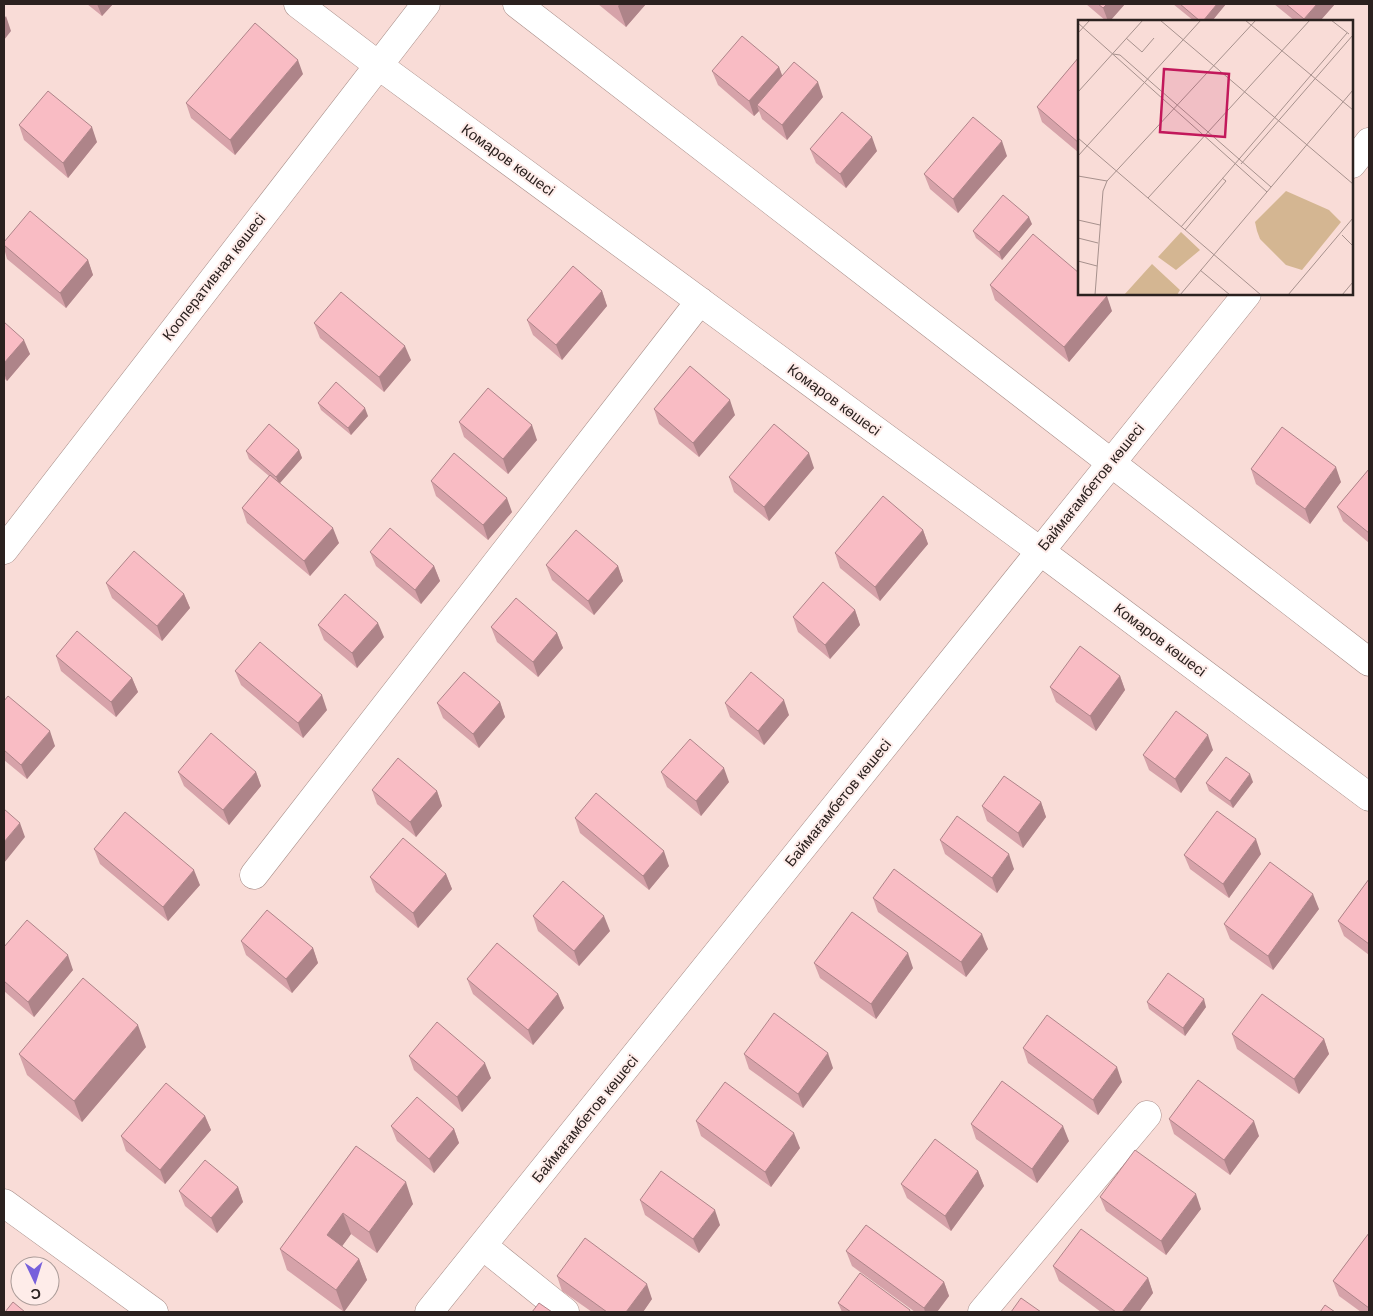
<svg xmlns="http://www.w3.org/2000/svg" width="1373" height="1316" font-family="Helvetica,sans-serif">
	<style>
		.lines { fill: none; stroke-linecap: round; stroke-linejoin: round }
		.minor-casing { stroke: #a78d88; stroke-width: 29 }
		.major-casing { stroke: #a78d88; stroke-width: 29 }
		.minor { stroke: #fff; stroke-width: 28 }
		.major { stroke: #fff; stroke-width: 28 }
		.wall { fill: #d6a2a9 }
		.shaded-wall { fill: #ae8489 }
		.building { fill: #f9bcc4; stroke: #ae8489 }
		.labels { text-anchor: middle; stroke-width: 4; stroke-linejoin: round; paint-order: stroke }
		.street-label { font-size: 15px; fill: #2b211f; stroke: #feece9 }
		.inset-road { fill: none; stroke: #a7918d; stroke-width: 1 }
		.view { fill: #c2185b; fill-opacity: 0.15; stroke: #c2185b; stroke-width: 2.5 }
		.inset-edge { fill: none; stroke: #2b211f; stroke-width: 2.5 }
	</style>
	<rect width="100%" height="100%" fill="#f9dcd7"/>
	<g class="lines">
		<defs>
			<path id="minor" d="M298,4l80,61 662,486 329,246
				M517,4l852,658
				M4,550l422,-546
				M254,875l446,-574
				M4,1203l150,109
				M483,1246l82,66
				M982,1312l165,-197"/>
			<path id="major" d="M1352,164l17,-22
				M429,1312l818,-1018"/>
		</defs>
		<use href="#minor" class="minor-casing"/>
		<use href="#major" class="major-casing"/>
		<use href="#minor" class="minor"/>
		<use href="#major" class="major"/>
	</g>
	<path class="wall" d="M87,4h26l-11,12z
		M598,4h48l-20,23z
		M1086,4h39l-15,17h-4z
		M1173,4h53l-14,17h-18z
		M1274,4h61l-15,17h-25z
		M1079,57v96l-37,-31 -5,-15z
		M779,67l3,8 41,22 -36,43 -25,-21 -3,-8 -5,5 -36,-31 -6,-14z
		M303,74l-68,81 -44,-37 -5,-15z
		M19,125l78,17 -29,36 -44,-38z
		M810,149l67,2 -31,37 -30,-25z
		M1007,156l-49,57 -28,-24 -6,-15z
		M1032,224l-30,36 -26,-22 -3,-7z
		M4,242l84,18 5,15 -27,33 -59,-49 -3,-11z
		M990,285l122,26 -43,51 -74,-62z
		M602,291l5,15 -45,54 -29,-25 -6,-15z
		M4,322l26,32 -23,27 -3,-3z
		M314,323l97,37 -27,32 -64,-54z
		M318,403l50,13 -17,19 -30,-25z
		M654,409l81,6 -36,42 -40,-33z
		M459,422l78,18 -29,34 -44,-37z
		M299,450l3,8 -22,25 59,60 -29,33 -63,-53 -5,-15 27,-32 -20,-17 -3,-8z
		M814,468l-45,53 -35,-29 -5,-15z
		M1251,469l90,13 -31,42 -54,-40z
		M1369,469v74l-26,-22 -6,-14z
		M431,481l81,31 -24,28 -52,-44z
		M923,530l5,14 -48,57 -40,-33 -5,-15z
		M370,552l64,14 6,15 -19,23 -45,-38z
		M546,565l72,1 5,15 -29,34 -42,-35z
		M106,583l78,11 6,14 -28,33 -50,-43z
		M855,610l5,15 -30,34 -32,-27 -5,-15z
		M318,625l66,12 -27,31 -33,-28z
		M491,627l66,6 6,15 -25,29 -41,-35z
		M56,656l76,22 6,14 -22,25 -55,-46z
		M235,671l92,39 -24,28 -62,-53z
		M1120,676l5,14 -29,41 -40,-29 -6,-15z
		M4,701l51,45 -28,33 -23,-19z
		M500,702l5,15 -26,31 -36,-30 -6,-15z
		M725,703l64,12 -25,30 -34,-28z
		M1213,750l-32,43 -32,-23 -6,-15z
		M178,772h78l5,14 -32,39 -45,-39z
		M661,772l68,10 -28,34 -34,-29z
		M1253,782l-20,26 -24,-17 -3,-8z
		M372,790l65,1 5,15 -26,31 -39,-33z
		M1041,802l5,15 -23,31 -36,-27 -5,-15z
		M575,818l94,48 -20,24 -69,-57z
		M940,840l74,29 -17,24 -52,-39z
		M94,849l106,36 -32,36 -68,-57z
		M1261,854l-32,44 -39,-29 -6,-14z
		M446,874l6,15 -34,39 -42,-36 -6,-15z
		M1369,879v76l-25,-19 -6,-15z
		M873,898l115,51 -22,28 -88,-65z
		M1319,909l-46,61 -43,-31 -6,-15z
		M533,916l77,15 -31,35 -41,-35z
		M241,941l72,7 5,15 -26,30 -46,-38z
		M4,947l69,23 -39,47 -30,-26z
		M814,963l99,5 -37,51 -56,-41z
		M467,979l91,15 6,14 -31,37 -60,-51z
		M1147,1002l59,5 -21,29 -36,-27z
		M1232,1034l92,5 5,15 -30,40 -62,-45z
		M146,1047l-64,75 -55,-47 -8,-21z
		M1023,1048l99,34 -24,33 -70,-52z
		M744,1054l89,14 -30,40 -54,-39z
		M409,1056l82,22 -29,34 -48,-42z
		M205,1116l6,14 -46,54 -39,-33 -5,-15z
		M1169,1119l90,17 -29,39 -56,-41z
		M696,1121l104,27 -29,39 -70,-51z
		M971,1124l98,17 -32,42 -61,-44z
		M391,1126l63,3 5,14 -25,30 -37,-32z
		M356,1146l57,58 -36,49 -26,-19 -9,12 17,13 8,21 -23,32 -57,-42 -7,-21z
		M978,1171l6,15 -33,45 -44,-33 -6,-14z
		M238,1187l5,15 -26,31 -32,-27 -6,-15z
		M1100,1197l101,12 -35,46 -60,-44z
		M640,1200l80,25 -21,28 -54,-38z
		M1369,1233v79h-8l-22,-16 -6,-15z
		M846,1251l98,31 5,14 -12,16h-22l-63,-46z
		M1053,1266l95,12 5,15 -14,19h-38l-42,-31z
		M557,1276l95,23 -9,13h-51l-30,-21z
		M838,1303l73,9h-69z"/>
	<path class="shaded-wall" d="M97,4h16l-11,12z
		M620,4h26l-20,23 -8,-21z
		M1107,4h18l-15,17h-2l-5,-13z
		M1217,4h9l-14,17h-9z
		M1317,4h18l-15,17h-15l-1,-2z
		M6,16l5,15 -7,9v-21z
		M298,60l5,14 -68,81 -5,-15z
		M779,67l5,14 -27,24 2,6 -5,5 -5,-15z
		M818,82l5,15 -36,43 -5,-15z
		M92,127l5,15 -29,36 -5,-15z
		M872,137l5,14 -31,37 -6,-14z
		M1002,141l5,15 -49,57 -5,-14z
		M1029,217l3,7 -30,36 -3,-8z
		M88,260l5,15 -27,33 -6,-15z
		M602,291l5,15 -45,54 -6,-15z
		M1107,296l5,15 -43,51 -5,-15z
		M24,340l6,14 -23,27 -3,-8v-10z
		M405,346l6,14 -27,32 -5,-15z
		M730,400l5,15 -36,42 -6,-14z
		M365,408l3,8 -17,19 -3,-7z
		M532,425l5,15 -29,34 -5,-15z
		M299,450l3,8 -23,26 -3,-7z
		M809,453l5,15 -45,53 -5,-14z
		M1336,467l5,15 -31,42 -5,-15z
		M507,498l5,14 -24,28 -5,-15z
		M333,528l6,15 -29,33 -6,-15z
		M923,530l5,14 -48,57 -5,-14z
		M434,566l6,15 -19,23 -6,-14z
		M618,566l5,15 -29,34 -6,-14z
		M184,594l6,14 -28,33 -5,-15z
		M855,610l5,15 -30,34 -5,-14z
		M378,623l6,14 -27,31 -5,-15z
		M557,633l6,15 -25,29 -5,-15z
		M1120,676l5,14 -29,41 -6,-15z
		M132,678l6,14 -22,25 -5,-15z
		M322,695l5,15 -24,28 -5,-15z
		M784,700l5,15 -25,30 -6,-14z
		M500,702l5,15 -26,31 -6,-14z
		M50,731l5,15 -28,33 -6,-14z
		M1208,735l5,15 -32,43 -6,-14z
		M724,768l5,14 -28,34 -5,-15z
		M256,772l5,14 -32,39 -6,-15z
		M1250,774l3,8 -20,26 -3,-7z
		M437,791l5,15 -26,31 -6,-15z
		M1041,802l5,15 -23,31 -5,-15z
		M20,823l5,14 -21,26v-21z
		M1256,839l5,15 -32,44 -6,-14z
		M664,851l5,15 -20,24 -6,-14z
		M1009,854l5,15 -17,24 -5,-15z
		M194,870l6,15 -32,36 -5,-14z
		M446,874l6,15 -34,39 -5,-15z
		M1313,894l6,15 -46,61 -5,-14z
		M604,916l6,15 -31,35 -5,-15z
		M982,934l6,15 -22,28 -5,-15z
		M313,948l5,15 -26,30 -6,-14z
		M908,953l5,15 -37,51 -5,-15z
		M68,955l5,15 -39,47 -6,-15z
		M558,994l6,14 -31,37 -5,-15z
		M1204,999l2,8 -21,29 -2,-8z
		M138,1025l8,22 -64,75 -8,-21z
		M1324,1039l5,15 -30,40 -5,-15z
		M828,1053l5,15 -30,40 -5,-14z
		M485,1063l6,15 -29,34 -5,-15z
		M1117,1067l5,15 -24,33 -5,-15z
		M205,1116l6,14 -46,54 -5,-14z
		M1254,1121l5,15 -29,39 -6,-15z
		M1063,1126l6,15 -32,42 -5,-14z
		M454,1129l5,14 -25,30 -5,-14z
		M794,1133l6,15 -29,39 -6,-15z
		M978,1171l6,15 -33,45 -6,-15z
		M406,1182l7,22 -36,49 -8,-21z
		M238,1187l5,15 -26,31 -6,-15z
		M1196,1194l5,15 -35,46 -5,-14z
		M715,1210l5,15 -21,28 -6,-14z
		M343,1213l8,21 -16,22 -8,-21z
		M359,1259l8,21 -23,32 -8,-22z
		M1148,1278l5,15 -14,19h-17z
		M944,1282l5,14 -12,16h-12l-1,-4z
		M647,1284l5,15 -9,13h-17z"/>
	<path class="building" d="M1098,4h9l-4,4z
		M1180,4h37l-14,17h-3z
		M1286,4h31l-13,15z
		M255,23l43,37 -68,80 -44,-37z
		M742,36l37,31 -30,34 -37,-30z
		M1079,57v86l-42,-36z
		M794,62l24,20 -36,43 -25,-20z
		M48,91l44,36 -29,36 -44,-38z
		M842,112l30,25 -32,37 -30,-25z
		M973,117l29,24 -49,58 -29,-25z
		M1003,195l26,22 -30,35 -26,-21z
		M30,211l58,49 -28,33 -56,-48v-3z
		M1033,234l46,39v21h25l3,2 -43,51 -74,-62z
		M573,266l29,25 -46,54 -29,-25z
		M341,292l64,54 -26,31 -65,-54z
		M4,322l20,18 -20,23z
		M690,366l40,34 -37,43 -39,-34z
		M336,382l29,26 -17,20 -30,-25z
		M488,388l44,37 -29,34 -44,-37z
		M269,424l30,26 -23,27 -30,-26z
		M774,424l35,29 -45,54 -35,-30z
		M1282,427l54,40 -31,42 -54,-40z
		M454,453l53,45 -24,27 -52,-44z
		M1369,469v64l-32,-26z
		M270,475l63,53 -29,33 -62,-53z
		M883,496l40,34 -48,57 -40,-34z
		M390,528l44,38 -19,24 -45,-38z
		M576,530l42,36 -30,35 -42,-36z
		M134,551l50,43 -27,32 -51,-43z
		M823,582l32,28 -30,35 -32,-28z
		M345,594l33,29 -26,30 -34,-28z
		M516,598l41,35 -24,29 -42,-35z
		M77,631l55,47 -21,24 -55,-46z
		M260,642l62,53 -24,28 -63,-52z
		M1080,646l40,30 -30,40 -40,-29z
		M464,672l36,30 -27,32 -36,-31z
		M751,672l33,28 -26,31 -33,-28z
		M8,696l42,35 -29,34 -17,-15v-49z
		M1176,711l32,24 -33,44 -32,-24z
		M211,733l45,39 -33,38 -45,-38z
		M690,739l34,29 -28,33 -35,-29z
		M1226,757l24,17 -20,27 -24,-18z
		M398,758l39,33 -27,31 -38,-32z
		M1004,776l37,26 -23,31 -36,-27z
		M596,793l68,58 -21,25 -68,-58z
		M4,809l16,14 -16,19z
		M1217,811l39,28 -33,45 -39,-29z
		M125,812l69,58 -31,37 -69,-58z
		M957,816l52,38 -17,24 -52,-38z
		M403,838l43,36 -33,39 -43,-36z
		M1270,862l43,32 -45,62 -44,-32z
		M894,869l88,65 -21,28 -88,-64z
		M1369,879v65l-31,-23z
		M563,881l41,35 -30,35 -41,-35z
		M267,910l46,38 -27,31 -45,-38z
		M852,912l56,41 -37,51 -57,-41z
		M27,920l41,35 -40,47 -24,-21v-34z
		M497,943l61,51 -30,36 -61,-51z
		M1168,973l36,26 -21,29 -36,-26z
		M83,978l55,47 -64,76 -55,-47z
		M1262,994l62,45 -30,40 -62,-45z
		M774,1013l54,40 -30,41 -54,-40z
		M1047,1015l70,52 -24,33 -70,-52z
		M437,1022l48,41 -28,34 -48,-41z
		M1198,1080l56,41 -30,39 -55,-41z
		M1002,1081l61,45 -31,43 -61,-45z
		M725,1082l69,51 -29,39 -69,-51z
		M166,1083l39,33 -45,54 -39,-34z
		M417,1097l37,32 -25,30 -38,-33z
		M935,1139l43,32 -33,45 -44,-32z
		M356,1146l50,36 -37,50 -26,-19 -16,22 32,24 -23,31 -56,-41z
		M1135,1150l61,44 -35,47 -61,-44z
		M205,1160l33,27 -27,31 -32,-27z
		M661,1171l54,39 -22,29 -53,-39z
		M866,1225l78,57 -20,26 -78,-57z
		M1081,1229l67,49 -26,34h-6l-63,-46z
		M1369,1233v75l-36,-27z
		M585,1238l62,46 -21,28h-19l-50,-36z
		M860,1273l50,37 -1,2h-58l-13,-9z
		M1021,1298l20,14h-30z
		M13,1302l12,10h-20z
		M539,1303l13,9h-20z
		M1325,1305l10,7h-15z"/>
	<g class="labels">
		<g class="street-label">
			<text transform="translate(508 160) rotate(36)" y="5">Комаров көшесі</text>
			<text transform="translate(214 277) rotate(-52)" y="5">Кооперативная көшесі</text>
			<text transform="translate(834 400) rotate(36)" y="5">Комаров көшесі</text>
			<text transform="translate(1091 487) rotate(-51)" y="5">Баймағамбетов көшесі</text>
			<text transform="translate(1160 640) rotate(37)" y="5">Комаров көшесі</text>
			<text transform="translate(838 803) rotate(-51)" y="5">Баймағамбетов көшесі</text>
			<text transform="translate(585 1119) rotate(-51)" y="5">Баймағамбетов көшесі</text>
		</g>
	</g>
	<g transform="translate(1078 20)">
		<rect width="275" height="275" fill="#f9dcd7"/>
		<path d="M208,171l43,19 12,12 -39,48 -16,-5 -26,-26 -3,-8 -2,-9zM103,212l19,18 -24,20 -18,-13zM74,244l28,26 -3,5h-53z" fill="#d4b692"/>
		<path class="inset-road" d="M82,0l193,164M167,0l108,90M253,0l18,14M0,3l189,169M0,13l12,-13M48,18l16,14 12,-14M35,34l7,1 151,132M0,72l65,-72M0,118l183,157M0,136l123,-136M163,144l112,-129M0,156l29,5M70,178l162,-178M0,200l22,5M103,207l166,-194M107,210l41,-49 -4,-3M264,215l11,11M0,218l20,5M0,241l19,5M122,250l30,25M17,275l8,-104 4,-10 149,-161M102,275l173,-205M210,275l65,-77M264,275l11,-13"/>
		<path class="view" d="M86,49l65,5 -4,63 -65,-5z"/>
		<rect width="275" height="275" class="inset-edge"/>
	</g>
	<rect width="1373" height="1316" fill="none" stroke="#2b211f" stroke-width="10"/>
	<g transform="translate(35 1281) rotate(176)"><circle r="24" fill="#feece9" stroke="#aa9b98"/>
	<path d="M0-4L9 19L0 12L-9 19Z" fill="#7761dc"/>
	<text y="-8" font-size="14" font-weight="bold" text-anchor="middle" fill="#2b211f">С</text>
	</g>
</svg>
